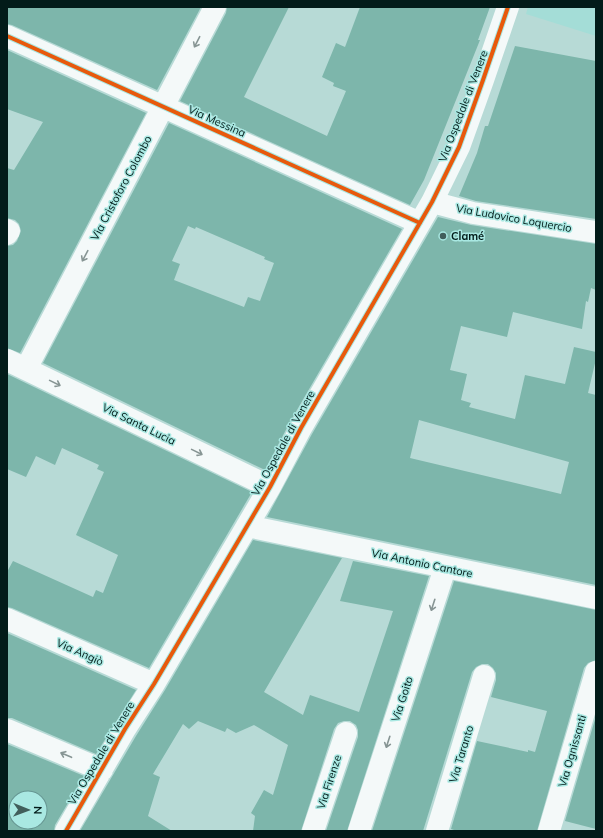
<svg xmlns="http://www.w3.org/2000/svg" width="603" height="838" font-family="Mulish,sans-serif">
	<style>
		.built { fill: #a4ddd7 }
		.building { fill: #7db6ab; fill-rule: evenodd }
		.lines { fill: none; stroke-linecap: round; stroke-linejoin: round }
		.minor { stroke: #f4f9f9; stroke-width: 22 }
		.cycleway-casing { stroke: #a9e8e2; stroke-width: 6 }
		.cycleway { stroke: #e8590c; stroke-width: 4 }
		.oneway { stroke: #879594 }
		.poi-dot { fill: #415e5b; stroke: #a9e8e2; stroke-width: 1.5 }
		.labels { text-anchor: middle; stroke-width: 3; stroke-linejoin: round; paint-order: stroke }
		.street-label { font-size: 11px; fill: #021b19; stroke: #a9e8e2 }
		.poi-label { font-size: 11px; font-weight: bold; fill: #021b19; stroke: #a9e8e2; text-anchor: start }
	</style>
	<rect width="100%" height="100%" fill="#b7dad6"/>
	<path class="built" d="M528,7h68v29l-70,-22z"/>
	<path class="building" d="M7,7h194l-44,83 -145,-65 -5,-1z
		M227,7h62l-45,90 83,39 19,-45 -13,-5 1,-3 -12,-6 14,-34 9,4 15,-40h130l-12,33h2l-56,140 -14,25 -230,-104 46,-88z
		M515,46l81,15v158l-120,-18 -17,-5 18,-43 8,-27h3z
		M7,50l139,63 -126,240 -13,-5v-102l6,-1 4,-4 4,-10 -2,-7 -4,-4 -8,-2v-50l7,2 29,-48 -36,-13z
		M169,123l233,106 -112,193 -25,48 -222,-107zM188,226l7,3 1,-2 30,13 39,17 -1,2 10,4 -14,38 -12,-4 -4,10 -70,-27 6,-16 -8,-3z
		M438,217l33,8 125,19v46l-5,-2 -3,14 -2,-1 -4,28 -69,-17 -6,25 -46,-11 -11,44 17,4 -6,26 10,3 -2,4 46,12 10,-44 40,9 9,-37 22,5v7l-8,34 8,2v190l-329,-68 45,-83zM419,420l150,42 -8,32 -151,-36z
		M7,374l245,118 -103,176 -137,-60 -5,-1v-35l6,-11 80,36 3,-7 7,3 15,-38 -42,-20 28,-63 -7,-3 2,-4 -37,-17 -7,17 -19,-9 -10,21 -19,-8z
		M253,540l89,18 -78,134 39,23 7,-20 49,17 34,-101 -53,-10 13,-40 76,15 -82,255h-21l32,-94v-7l-2,-5 -6,-4h-6l-6,2 -4,6 -33,102h-48l2,-15 -4,-3 13,-23 9,5 15,-50 -34,-20 -18,8 -9,-5 -2,4 -27,-11 -9,8 -6,-5 -30,50 7,3 -12,39 24,15h-92l56,-95 29,-46z
		M454,581l142,29v50l-8,3 -4,5 -47,163h-80l-6,-2 26,-88 51,11v-2l7,2 12,-41 -56,-14 5,-17v-7l-3,-5 -5,-4h-6l-6,3 -4,5 -49,159h-51z
		M7,633l129,57 -40,64 -84,-36h-5z
		M596,716v113l-31,-8z
		M7,744l77,32 -29,49 -1,6h-47zM16,798h24v24h-24z"/>
	<g class="lines">
		<path class="minor" d="M7,36l413,187
			M432,202l41,11 123,19
			M7,230l2,1 -2,3
			M7,360l263,127
			M26,369l189,-362
			M247,526l349,72
			M7,619l147,65
			M7,730l95,40
			M66,831l59,-102 29,-45 116,-197 31,-59 131,-226 27,-55 24,-67 25,-73
			M313,831l33,-98
			M359,831l86,-263
			M437,831l47,-155
			M549,831l47,-159"/>
		<defs>
			<path id="cycleway" d="M7,36l413,187
				M66,831l59,-102 29,-45 116,-197 31,-59 131,-226 27,-55 24,-67 25,-73"/>
		</defs>
		<use href="#cycleway" class="cycleway-casing"/>
		<use href="#cycleway" class="cycleway"/>
	</g>
	<defs><path id="oneway-shaft" d="M-6 0H5M1.5-3L5.5 0L1.5 3" fill="none" stroke-width="1.6" stroke-linecap="round" stroke-linejoin="round"/></defs>
	<g class="oneway">
		<use href="#oneway-shaft" transform="translate(197 42) rotate(117)"/>
		<use href="#oneway-shaft" transform="translate(85 256) rotate(118)"/>
		<use href="#oneway-shaft" transform="translate(55 383) rotate(26)"/>
		<use href="#oneway-shaft" transform="translate(197 452) rotate(26)"/>
		<use href="#oneway-shaft" transform="translate(433 605) rotate(108)"/>
		<use href="#oneway-shaft" transform="translate(388 742) rotate(108)"/>
		<use href="#oneway-shaft" transform="translate(66 755) rotate(-157)"/>
	</g>
	<circle class="poi-dot" cx="443" cy="236" r="4"/>
	<g class="labels">
		<g class="street-label">
			<text transform="translate(463 106) rotate(-69)" y="4">Via Ospedale di Venere</text>
			<text transform="translate(217 121) rotate(24)" y="4">Via Messina</text>
			<text transform="translate(121 188) rotate(-62)" y="4">Via Cristoforo Colombo</text>
			<text transform="translate(514 218) rotate(10)" y="4">Via Ludovico Loquercio</text>
			<text transform="translate(139 424) rotate(26)" y="4">Via Santa Lucia</text>
			<text transform="translate(283 443) rotate(-61)" y="4">Via Ospedale di Venere</text>
			<text transform="translate(422 563) rotate(12)" y="4">Via Antonio Cantore</text>
			<text transform="translate(80 652) rotate(24)" y="4">Via Angiò</text>
			<text transform="translate(402 699) rotate(-72)" y="4">Via Goito</text>
			<text transform="translate(572 751) rotate(-74)" y="4">Via Ognissanti</text>
			<text transform="translate(101 753) rotate(-59)" y="4">Via Ospedale di Venere</text>
			<text transform="translate(461 754) rotate(-73)" y="4">Via Taranto</text>
			<text transform="translate(329 782) rotate(-72)" y="4">Via Firenze</text>
		</g>
		<g class="poi-label">
			<text x="451" y="240">Clamé</text>
		</g>
	</g>
	<rect width="603" height="838" fill="none" stroke="#021b19" stroke-width="16"/>
	<g transform="translate(28 810) rotate(91)"><circle r="19" fill="#a9e8e2" stroke="#669692"/>
	<path d="M0-3L7 15L0 10L-7 15Z" fill="#415e5b"/>
	<text y="-6" font-size="11" font-weight="bold" text-anchor="middle" fill="#021b19">N</text>
	</g>
</svg>
